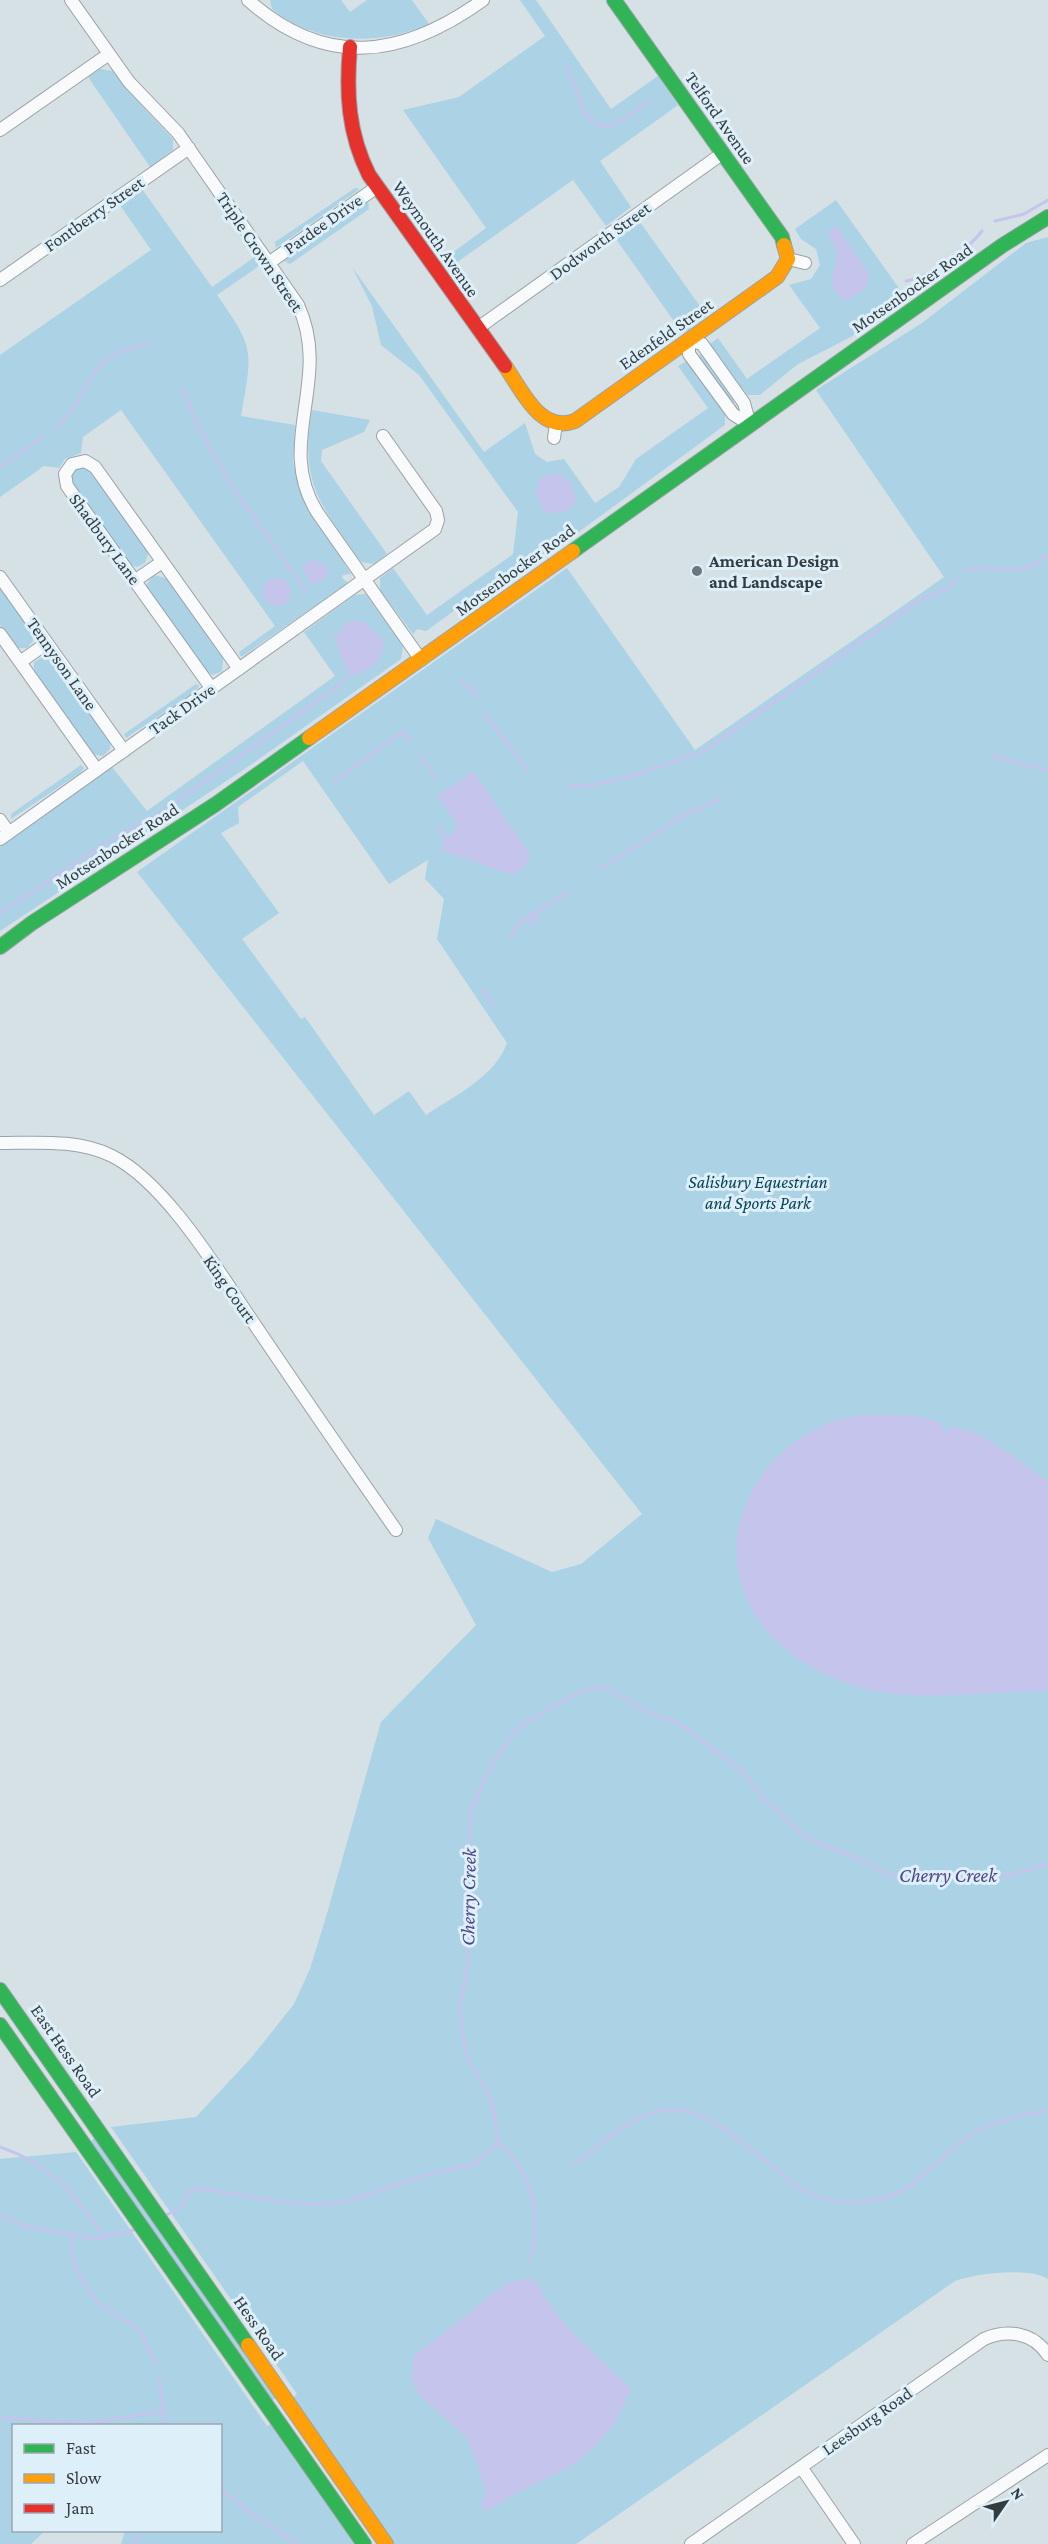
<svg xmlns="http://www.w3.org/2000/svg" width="1048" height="2544" font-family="'Crimson Pro',serif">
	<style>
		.green { fill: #abd2e5; fill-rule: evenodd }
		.water { fill: #c4c4ed }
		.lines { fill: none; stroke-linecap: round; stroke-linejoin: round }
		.stream { stroke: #c4c4ed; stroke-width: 3 }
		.street-casing { stroke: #9aa2a6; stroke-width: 14 }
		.fast-casing { stroke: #9aa2a6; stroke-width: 16 }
		.slow-casing { stroke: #9aa2a6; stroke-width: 16 }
		.jam-casing { stroke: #9aa2a6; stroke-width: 16 }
		.street { stroke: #f9fafb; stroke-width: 12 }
		.fast { stroke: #30b455; stroke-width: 14 }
		.slow { stroke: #ff9f0a; stroke-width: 14 }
		.jam { stroke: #e5322d; stroke-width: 14 }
		.poi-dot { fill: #6d767a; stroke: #ddf0fa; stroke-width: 2 }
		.labels { text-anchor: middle; stroke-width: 6; stroke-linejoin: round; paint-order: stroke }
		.street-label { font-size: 18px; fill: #353c40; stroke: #ddf0fa }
		.poi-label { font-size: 18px; font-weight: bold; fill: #353c40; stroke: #ddf0fa; text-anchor: start }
		.park-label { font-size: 18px; font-style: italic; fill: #084157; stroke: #ddf0fa }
		.water-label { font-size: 20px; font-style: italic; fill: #504387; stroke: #ddf0fa }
	</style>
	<rect width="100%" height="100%" fill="#d6e1e6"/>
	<path class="green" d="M270,0h71l9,12 17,-12h45l17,24c-49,22 -114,21 -157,-15z
		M520,0h16l75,109 47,-33 20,29 -78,56 31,46 -25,19 -33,-46 -127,90 -6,-8 46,-34 -83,-118 56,-13 86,-61z
		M100,69l13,2 15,20 45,48v11l-23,17 -62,-90z
		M355,188l5,1 -84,59 -1,-6z
		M142,189l70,98 44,-31 6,8 -45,31c39,55 35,56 24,121l54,9 -2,37 9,35 49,77 -8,1 -1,3 6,5 -105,73h-3l-1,-4 36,-26 -154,-216 -38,27 -2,16 -16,6 -6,9 -15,-2 -44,31v-142l151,-105 -31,-45z
		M836,200l70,98 -55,39 -53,27 -38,31h-13l-37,-51 8,-6 29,41 73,-51 -31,-43 22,-6 9,-14 -4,-16 -15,-10 -6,-10z
		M368,201l1,8 -79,55 -6,-3z
		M640,222l67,94 -24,18 -67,-95z
		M1048,237v2042c-19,-12 -72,-6 -93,2l-379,263h-182l-101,-146 4,-4 -186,-267 85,-10 55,-59 43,-54 16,-35 16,-52 55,-195 95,-97 -48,-87 8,-19 116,53 29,-8 61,-50 -505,-642 430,-304 128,182 225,-156 24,-17 -128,-187 106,-67 104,-80zM303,761l86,123 39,-24 -3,19 19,20 -7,40 70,104c-12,34 -53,53 -81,72l-17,-24 -35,24 -69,-98 -4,2 -59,-80 37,-26 -58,-80 18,-10 -1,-16z
		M352,267l132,185 41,-29 10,31 12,8 17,-3 31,44 24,-16 17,-28 72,-51 -30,-42 9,-5 38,51v13l-182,133 -47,28 -3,-3 -67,48 -9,-2 -4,5 -33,-44v-12l13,-10 34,47 86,-61 5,-42 -99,-137 -38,-30 -9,-39z
		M703,353l33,47 -5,4 -34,-47z
		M312,410l58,10 -6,12 -42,18 -1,11 66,93 -13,10 -13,-2c-40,-57 -62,-78 -49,-152z
		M78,467l11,2 57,79 2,6 -3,9 -8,4 -9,-3 -57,-81 1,-12z
		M153,575l13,3 57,80 -1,13 -9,4 -8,-4 -59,-85z
		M0,585l32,46 1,10 -6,7h-9l-18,-23z
		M366,594l37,52 -2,13 -149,105 -252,167v-84l112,-80 35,44 188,-135 -31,-44 51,-37z
		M45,656l7,3 58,82v8l-7,7 -11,-2 -58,-81v-11z
		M196,684l3,2 -4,6 -69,46 -2,-4z
		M81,765l3,3 -4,5 -69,46v-5z
		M96,2137l181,260 -5,4 -181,-260z
		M76,2152l191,274 4,-2 86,120h-236l4,-13 95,-1v-104h-206v104l31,1 -14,13h-31v-385z"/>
	<path class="water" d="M832,227h5l32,46 -3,16 -19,11 -6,-2 -9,-10c-1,-26 13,-24 -3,-53z
		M558,473l13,9 6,18c-4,10 -15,13 -26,12l-1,5c-9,-12 -23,-27 -5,-42z
		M314,559l16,10 -6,10 -11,6 -9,-12 -1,-8z
		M263 592a14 14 0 1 1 28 0a14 14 0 1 1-28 0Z
		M355,620l10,3 15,15 2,-1c6,16 -7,32 -27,38l-9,-7 -12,-30 11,-14z
		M473,771l57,83 -3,10 -14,11 -72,-25 2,-12 9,-3 5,-11 -20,-28z
		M874,1414l42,2 24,6 3,8 3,2 6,-5c30,2 71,37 96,54v210c-69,-1 -147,17 -212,-12 -30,-12 -60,-33 -78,-60 -52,-76 -4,-169 76,-198 12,-4 27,-5 40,-7z
		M521,2279l14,1c20,42 63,76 96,108 -9,29 -32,60 -58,76 -28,18 -59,27 -85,47l-8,-4 6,-14 -12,-38 -8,-18 -48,-43 -7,-16 3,-22 93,-73z"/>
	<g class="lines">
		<path class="stream" d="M567,67l19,48 13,11 15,-1 37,-25
			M995,221l29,-7 24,-14
			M906,281c22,-4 62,-31 76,-50
			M182,388c30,78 77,136 125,204
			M57,427c42,-41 23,-71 94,-84
			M0,467l44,-31
			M964,571c35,-9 53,10 84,-16
			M461,681l16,14
			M484,713l43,57
			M420,755l15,22
			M993,756l55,14
			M334,782l69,-51 7,9
			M571,784l6,2
			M570,786l24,-1 37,-9 73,-25 218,-152 25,-10 10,-10
			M437,825l9,14
			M603,868l79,-52 39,-17
			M0,913l111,-73 51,-28 174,-124 18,-17
			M533,913l6,8
			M527,917l6,8
			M510,936l12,-15 46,-29
			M482,989l11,16
			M498,2142c34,28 45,76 32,118
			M0,2147c55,19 72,47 106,91
			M575,2164c25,-19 50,-43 80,-52 57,-18 113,63 160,84 13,6 27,6 40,6 64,-1 79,-48 127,-74 20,-10 44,-14 66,-17
			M0,2214l21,11 73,14 44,-10
			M165,2216l17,-10 7,-14 7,-4 95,15 36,1 20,-3 80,-26 45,-10 22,-17 4,-6 -4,-31 -4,-15 -24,-41 -5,-31 -1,-17 8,-44 -4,-45 7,-106 18,-43 25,-37 14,-11 55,-31 21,-3 54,30 21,6 63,48 22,28 34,32 20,12 46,18 22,13 18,3 48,-3 54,2 42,-12
			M70,2235l5,32 11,20 12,16 42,27 16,34
			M159,2378l6,48
			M0,2418l87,5 78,-12
			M220,2489l32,25 46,30
			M134,2544l7,-14"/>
		<defs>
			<path id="street" d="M71,0l58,82 49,51 120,172c35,75 -24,138 19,207l104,148
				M248,0c78,69 154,58 235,0
				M0,130l109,-76
				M788,259l17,4
				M270,262l107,-75
				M0,280l189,-132
				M478,328l245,-175
				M689,340l13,4 42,59 6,22 -17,-11 -44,-60z
				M554,438l2,-14
				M0,577l124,174
				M136,580l26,-18
				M0,634l97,136
				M20,662l27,-19
				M212,689l-145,-203 -2,-12 7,-10 13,-3 10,6 144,202
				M0,820l9,13
				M0,839l435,-310 3,-9 -2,-9 -53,-75
				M0,1143c37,0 78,-4 112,13 55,27 110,121 145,172 46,68 92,135 139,202
				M801,2467l53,77
				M691,2544l293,-205c23,-10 49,-7 64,16
				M913,2544l135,-89"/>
			<path id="fast" d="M614,0l168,237 2,8
				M573,551l430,-306 45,-28
				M0,947l32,-24 184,-119 93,-66
				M0,1990l248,355
				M0,2025l364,519"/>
			<path id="slow" d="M505,366c17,24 35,68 70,55l202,-144 11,-18 -4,-14
				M309,738l264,-187
				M248,2345l138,199"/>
			<path id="jam" d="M350,47c-4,46 -2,86 19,128l136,191"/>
		</defs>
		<use href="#street" class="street-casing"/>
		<use href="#fast" class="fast-casing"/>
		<use href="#slow" class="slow-casing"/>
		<use href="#jam" class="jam-casing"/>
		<use href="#street" class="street"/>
		<use href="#fast" class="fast"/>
		<use href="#slow" class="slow"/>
		<use href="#jam" class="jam"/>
	</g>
	<circle class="poi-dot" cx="697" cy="571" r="6"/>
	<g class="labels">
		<g class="street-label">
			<text transform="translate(720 118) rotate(55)" y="6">Telford Avenue</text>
			<text transform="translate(94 214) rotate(-35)" y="6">Fontberry Street</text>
			<text transform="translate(323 224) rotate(-35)" y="6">Pardee Drive</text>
			<text transform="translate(436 239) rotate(55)" y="6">Weymouth Avenue</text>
			<text transform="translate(600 241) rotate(-36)" y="6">Dodworth Street</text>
			<text transform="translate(260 252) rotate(56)" y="6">Triple Crown Street</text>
			<text transform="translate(912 288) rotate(-35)" y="6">Motsenbocker Road</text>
			<text transform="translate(666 334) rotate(-35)" y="6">Edenfeld Street</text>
			<text transform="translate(105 539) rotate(54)" y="6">Shadbury Lane</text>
			<text transform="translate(515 570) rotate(-36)" y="6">Motsenbocker Road</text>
			<text transform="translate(62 664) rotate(55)" y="6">Tennyson Lane</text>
			<text transform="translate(182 709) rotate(-35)" y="6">Tack Drive</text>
			<text transform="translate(117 846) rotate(-33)" y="6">Motsenbocker Road</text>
			<text transform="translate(230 1289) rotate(55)" y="6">King Court</text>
			<text transform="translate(66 2051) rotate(55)" y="6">East Hess Road</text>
			<text transform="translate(259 2328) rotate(55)" y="6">Hess Road</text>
			<text transform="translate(867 2421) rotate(-35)" y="6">Leesburg Road</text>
		</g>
		<g class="poi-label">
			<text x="709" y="567">American Design<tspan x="709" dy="21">and Landscape</tspan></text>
		</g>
		<g class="park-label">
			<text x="758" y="1188">Salisbury Equestrian<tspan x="758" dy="21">and Sports Park</tspan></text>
		</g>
		<g class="water-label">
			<text x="948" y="1882">Cherry Creek</text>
			<text transform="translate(468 1897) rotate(-89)" y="7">Cherry Creek</text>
		</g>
	</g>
	<rect x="12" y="2424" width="210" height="108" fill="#ddf0fa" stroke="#9aa8b0" stroke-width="1.5"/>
	<rect x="24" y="2444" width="30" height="9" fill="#30b455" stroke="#9aa8b0" stroke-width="1.5"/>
	<text x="66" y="2454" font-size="18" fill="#353c40">Fast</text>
	<rect x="24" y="2474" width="30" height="9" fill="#ff9f0a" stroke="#9aa8b0" stroke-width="1.5"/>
	<text x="66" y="2484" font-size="18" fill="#353c40">Slow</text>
	<rect x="24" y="2504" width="30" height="9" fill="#e5322d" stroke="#9aa8b0" stroke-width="1.5"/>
	<text x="66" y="2514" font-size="18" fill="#353c40">Jam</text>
	<g transform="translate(1006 2502) rotate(55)" stroke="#ddf0fa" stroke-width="4.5" paint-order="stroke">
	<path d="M0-4.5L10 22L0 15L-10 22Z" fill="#353c40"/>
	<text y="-9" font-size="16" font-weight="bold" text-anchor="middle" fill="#353c40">N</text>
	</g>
</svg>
